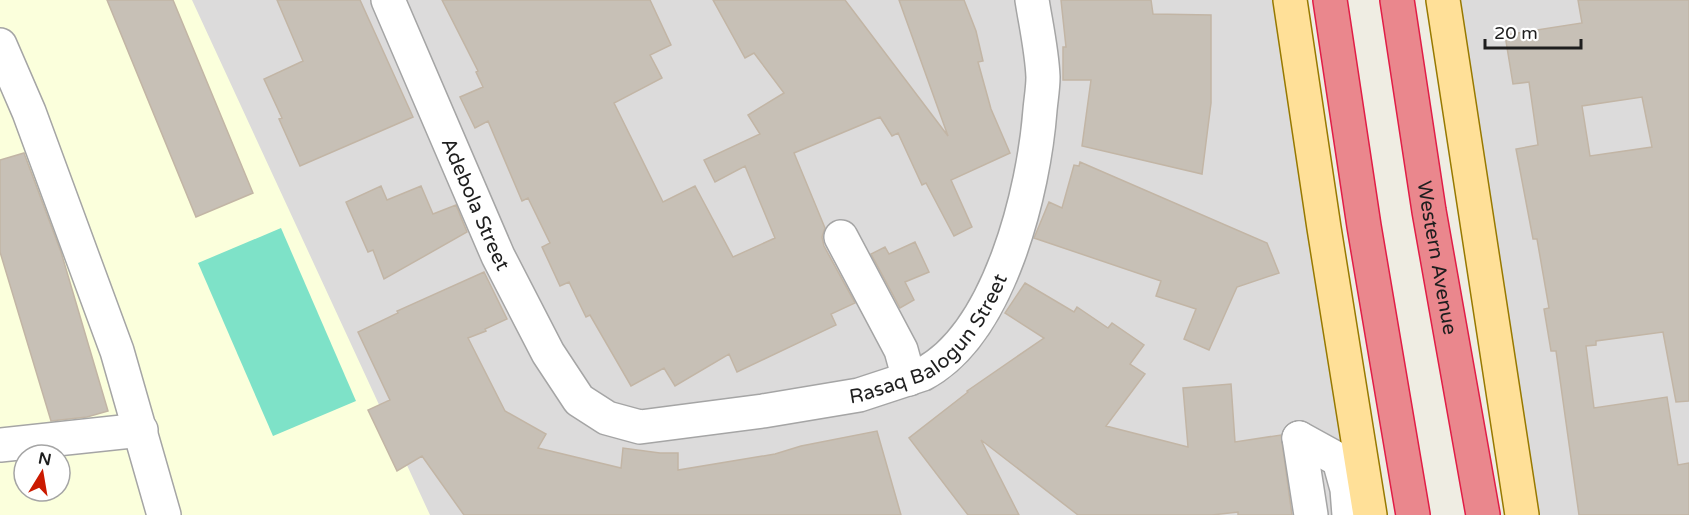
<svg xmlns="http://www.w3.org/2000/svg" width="1689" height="515" font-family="'Varela Round',sans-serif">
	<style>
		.residential { fill: #dcdbdb; fill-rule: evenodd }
		.education { fill: #fbffdc; fill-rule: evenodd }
		.pitch { fill: #7ee2c8 }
		.building { fill: #c7c0b6; stroke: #c2b5a5; stroke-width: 1.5; fill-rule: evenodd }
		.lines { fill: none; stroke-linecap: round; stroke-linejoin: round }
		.minor-casing { stroke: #a5a5a5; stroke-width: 36 }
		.major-casing { stroke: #977900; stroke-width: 36 }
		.highway-casing { stroke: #e11d46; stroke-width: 36 }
		.minor { stroke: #fff; stroke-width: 33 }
		.major { stroke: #ffe098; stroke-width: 33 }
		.highway { stroke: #ea878d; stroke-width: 33 }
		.labels { text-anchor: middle; stroke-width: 4.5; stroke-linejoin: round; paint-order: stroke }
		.street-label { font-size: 20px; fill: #1e1e1e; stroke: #fff }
	</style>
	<rect width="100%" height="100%" fill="#efede3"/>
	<path class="residential" d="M0,0h1278l77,515h-1355zM24,455h36v36h-36z
		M1443,0h246v515h-178z"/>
	<path class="education" d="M0,0h192l238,515h-430zM24,455h36v36h-36z"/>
	<path class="pitch" d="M281,228l75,173 -83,35 -75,-173z"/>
	<path class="building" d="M107,0h66l80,193 -57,24z
		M277,0h83l53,117 -113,49 -21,-47 3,-1 -18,-39 39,-18z
		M442,0h208l21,45 -21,10 12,23 -48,25 49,99 32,-16 38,71 42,-19 -30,-72 -30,16 -11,-22 56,-26 -12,-19 36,-22 -30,-40 -9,5 -32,-58h132l103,136 -49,-136h65l12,31 7,30 -5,1 13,47 19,44 -59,27 21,47 -18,9 -28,-53 -4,2 -24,-52 -6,3 -12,-19 -86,36 31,75 -3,9 2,9 31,57 -24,11 5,11 -99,47 -8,-18 -54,32 -11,-18 -33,18 -41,-71 -4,2 -17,-35 -9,4 -18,-39 8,-4 -22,-45 -6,3 -34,-80 -13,7 -15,-31 23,-10 -7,-15 2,-1z
		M1061,0h90l2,14 58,1v88l-9,71 -120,-28 9,-66h-28v-33h3z
		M1578,0h111v401l-13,1 -13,-70 -67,9v4l-10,1 8,62 73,-11 11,68 11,-2v52h-110l-23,-164h-5l-7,-42 5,-1 -12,-69h-4l-17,-90 22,-4 -9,-63 -16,2 -8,-49 77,-12zM1642,97l10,50 -62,9 -8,-50z
		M24,153l37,99 47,159 -21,6 -36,4 -51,-169v-92z
		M1080,162l187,81 12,30 -42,14 -28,63 -25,-11 12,-30 -40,-13 5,-15 -127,-43 15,-36 13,6 12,-43 5,1z
		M381,186l6,14 34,-14 12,28 23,-9 11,27 -83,47 -11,-29 -5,2 -22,-50z
		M915,242l14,30 -24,10 9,18 -14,8 -29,-54 14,-7 4,7z
		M484,272l23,47 -22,10 1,2 -18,7 37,73 41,23 -8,14 83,20 2,-20 37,5h18v17l97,-16 26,-8 76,-15 24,84h-437l-42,-59 -25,15 -29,-61 22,-10 -32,-68 40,-19 -1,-2z
		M1025,283l49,29 3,-5 31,21 4,-5 32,22 -14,19 15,10 -39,52 82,21 -5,-59 48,-4 4,58 46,-7 11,80h-54v-3l-26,3h-134l-97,-75 38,75h-51l-59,-77 59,-46 -1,-1 77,-53 -39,-25z"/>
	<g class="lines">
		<defs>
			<g id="minor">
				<path id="s1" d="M388,0l110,256 50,97 31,47 28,18 33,9 123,-16 96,-16 64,-21c77,-41 111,-184 117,-264 1,-11 3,-22 3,-33 -1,-25 -7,-52 -11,-77"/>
				<path d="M0,45l29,67 88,239 47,164"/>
				<path d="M841,237l60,113 8,29"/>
				<path d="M1299,438l40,22 8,29 2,26"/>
				<path d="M1299,438l12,77"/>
				<path d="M0,445l141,-15"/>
			</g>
			<path id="major" d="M1290,0l34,228 46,287
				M1443,0l79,515"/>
			<g id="highway">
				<path d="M1330,0l34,226 49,289"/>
				<path id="s2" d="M1397,0l32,211 54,304"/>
			</g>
		</defs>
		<use href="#minor" class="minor-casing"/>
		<use href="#major" class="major-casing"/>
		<use href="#highway" class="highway-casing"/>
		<use href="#minor" class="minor"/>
		<use href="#major" class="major"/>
		<use href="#highway" class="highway"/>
	</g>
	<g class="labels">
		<g class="street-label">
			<text dy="7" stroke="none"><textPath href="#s1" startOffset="222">Adebola Street</textPath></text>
			<text dy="7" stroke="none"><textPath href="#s2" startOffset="261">Western Avenue</textPath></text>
			<text dy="7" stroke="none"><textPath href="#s1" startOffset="826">Rasaq Balogun Street</textPath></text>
		</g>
	</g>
	<g transform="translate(42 473) rotate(11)"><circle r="28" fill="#ffffff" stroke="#a5a5a5" stroke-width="1.5"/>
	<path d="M0-4.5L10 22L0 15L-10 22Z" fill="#cb1a00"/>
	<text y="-9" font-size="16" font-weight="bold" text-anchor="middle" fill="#1e1e1e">N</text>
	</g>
	<path d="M1485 39v9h96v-9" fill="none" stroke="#1e1e1e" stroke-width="3"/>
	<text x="1494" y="39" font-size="18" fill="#1e1e1e" stroke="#ffffff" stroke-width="4.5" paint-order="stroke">20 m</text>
</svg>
